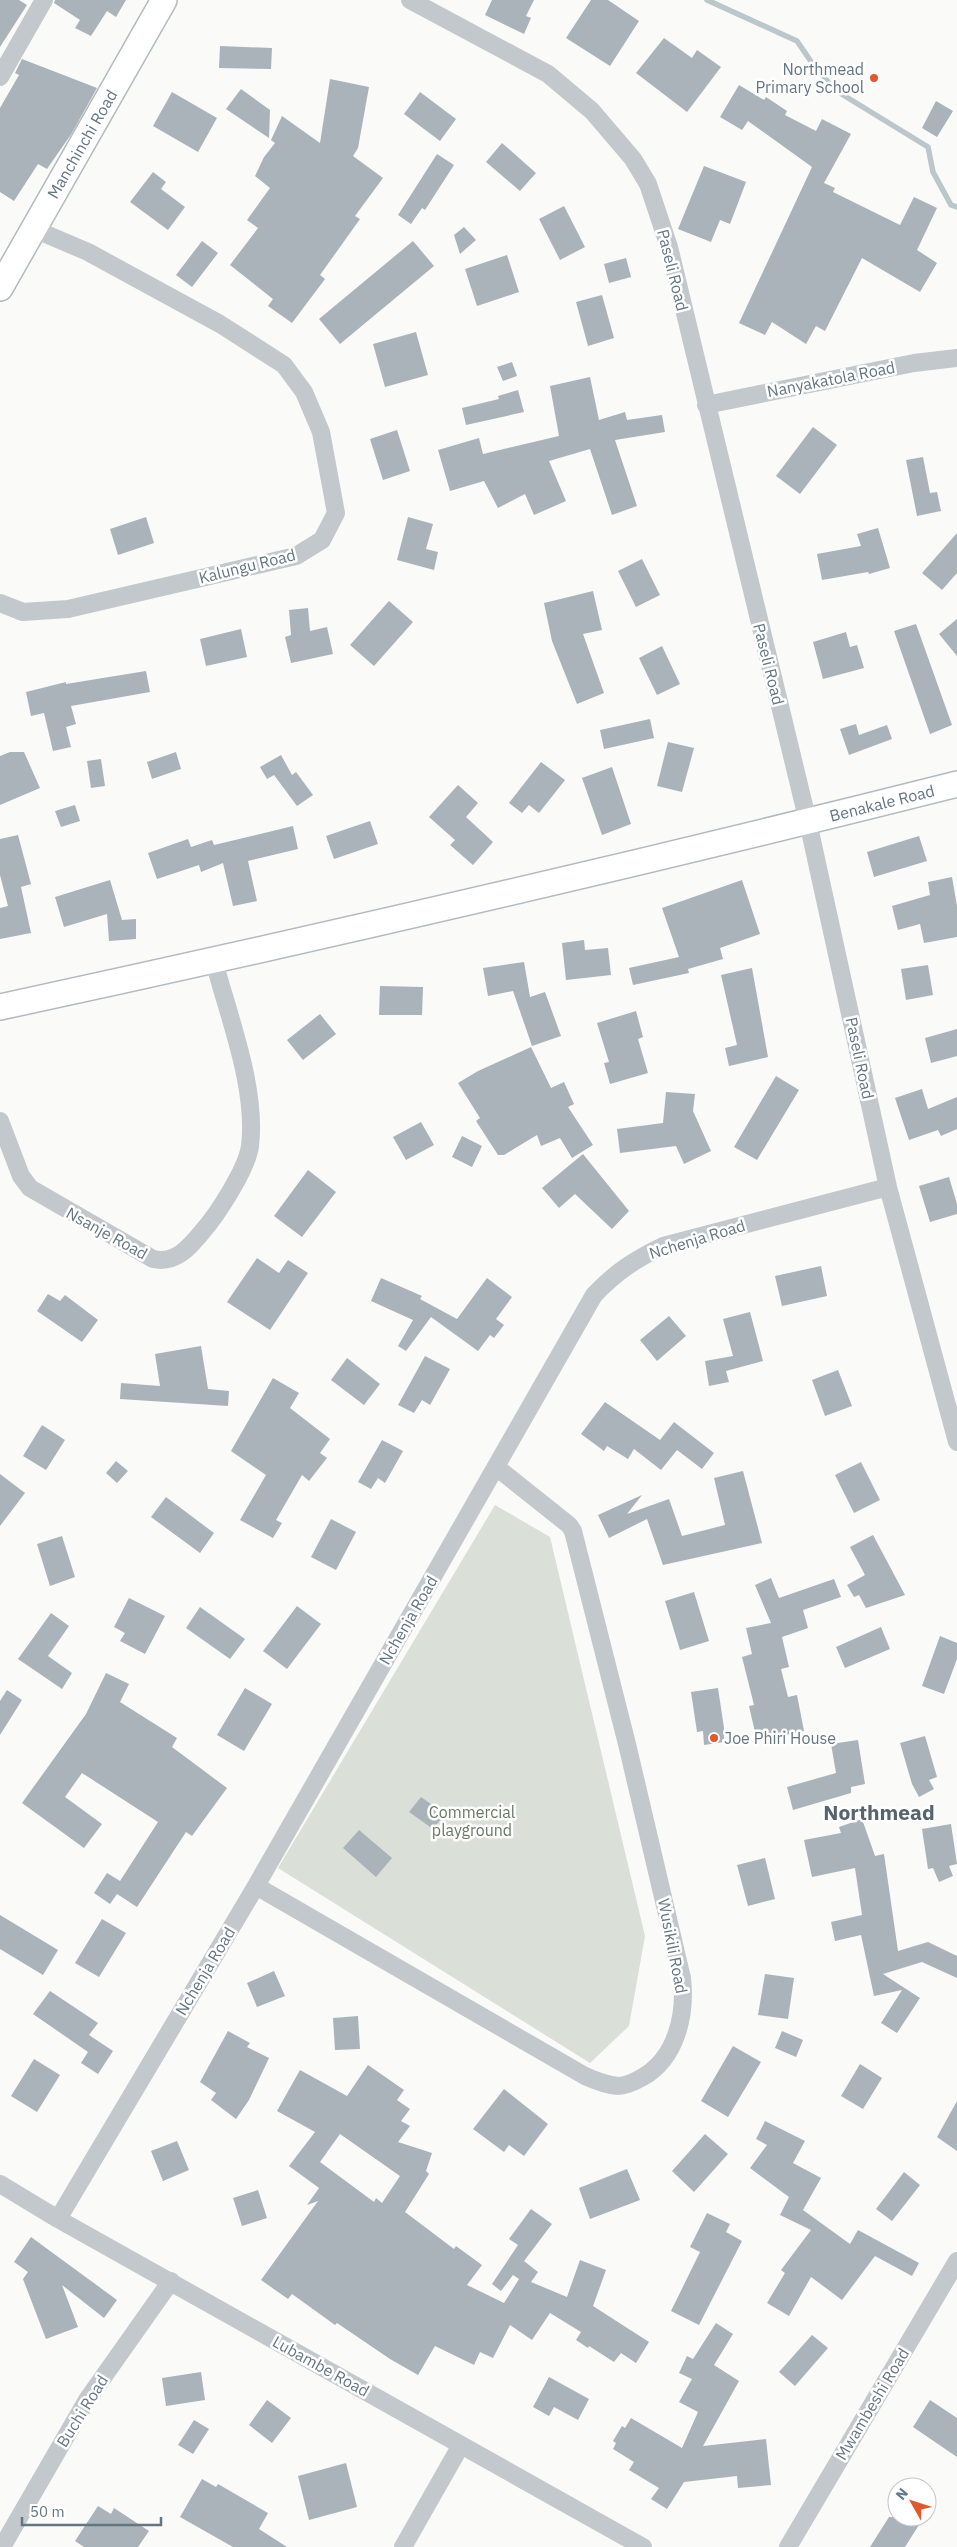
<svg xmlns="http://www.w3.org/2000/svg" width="957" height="2547" font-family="'IBM Plex Sans',sans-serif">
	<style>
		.green { fill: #dadfd7 }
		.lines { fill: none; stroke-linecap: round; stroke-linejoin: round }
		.stream { stroke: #bbc7cb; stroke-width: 5.5 }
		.building { fill: #aab3b9; fill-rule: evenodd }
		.secondary-casing { stroke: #b3babf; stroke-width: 28 }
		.street { stroke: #c3c8cc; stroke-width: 18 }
		.secondary { stroke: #fff; stroke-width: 25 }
		.poi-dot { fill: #e4572e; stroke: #fff; stroke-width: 2 }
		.labels { text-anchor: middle; stroke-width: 5; stroke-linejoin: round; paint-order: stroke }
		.poi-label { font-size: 16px; fill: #657683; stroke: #fff; text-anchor: end }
		.street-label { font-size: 16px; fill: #657683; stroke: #fff }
		.park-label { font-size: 16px; fill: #687a64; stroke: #fff }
		.district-label { font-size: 21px; font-weight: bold; fill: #57646e; stroke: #fff }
	</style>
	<rect width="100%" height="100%" fill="#fafaf8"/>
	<path class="green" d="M495,1505l55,32 95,399 -16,90 -39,37 -312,-195z"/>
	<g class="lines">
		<path class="stream" d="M707,0l90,41 15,22 23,27 93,57 5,25 18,33 6,2"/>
	</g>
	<path class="building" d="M0,0h19l8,5 -27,42z
		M55,0h71l-10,17 -9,-6 -16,25 -16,-8 5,-8 -26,-17z
		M492,0h42l-8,16 5,2 -7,16 -39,-19z
		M591,0h17l31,21 -29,45 -44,-28z
		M664,38l28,20 5,-8 24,17 -34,45 -51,-39z
		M220,46l52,2 -1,21 -52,-1z
		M22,59l75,29 -25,45 -25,36 -9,-5 -24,37 -14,-9v-84l19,-33 -4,-2z
		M330,79l39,8 -11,61 -5,8 30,22 -28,38 5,3 -40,56 5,4 -33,44 -24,-17 5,-7 -43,-34 28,-37 -11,-8 23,-32 -15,-12 9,-19 11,-14 -4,-3 11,-24 38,27z
		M739,85l25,15 2,-3 21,14 -2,4 31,16 6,-12 29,15 -27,49 11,5 -2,4 67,33 14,-28 23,11 -20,42 20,13 -17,29 -58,-34 -37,73 -9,-5 -10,18 -34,-22 -7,13 -26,-12 73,-156 -64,-46 -6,9 -22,-13z
		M241,89l29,21 -1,28 -43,-29z
		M172,92l45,26 -19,34 -45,-26z
		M420,92l36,27 -16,22 -36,-27z
		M936,101l17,10 -16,26 -15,-9z
		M502,143l34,30 -16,18 -34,-29z
		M437,154l17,11 -29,45 -3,-2 -11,16 -13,-9z
		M704,166l42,16 -16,42 -10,-4 -9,22 -33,-13z
		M153,172l13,10 -5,7 24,18 -17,23 -38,-28z
		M564,206l21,41 -25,13 -21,-41z
		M464,227l12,13 -16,14 -6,-19z
		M202,241l16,12 -26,34 -16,-12z
		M413,241l21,25 -94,78 -21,-25z
		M507,255l12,37 -42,14 -12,-37z
		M626,258l5,19 -22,6 -5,-19z
		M602,295l12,43 -26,8 -12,-44z
		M416,332l12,43 -43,12 -12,-43z
		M512,362l5,14 -14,5 -6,-14z
		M590,377l9,43 26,-8 2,8 35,-5 3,17 -50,8 22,66 -25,9 -22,-66 -41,12 17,40 -32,14 -9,-21 -27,14 -14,-27 -34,10 -12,-41 41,-12 4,16 76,-18 -9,-50z
		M518,390l6,22 -58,13 -4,-17 37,-9 -1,-3z
		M813,427l24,18 -37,49 -24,-18z
		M397,430l13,41 -27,9 -13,-41z
		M923,457l7,36 7,-1 4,19 -24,5 -11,-56z
		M146,517l8,26 -36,12 -8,-26z
		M408,517l25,7 -7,25 12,3 -4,18 -37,-10z
		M878,528l12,40 -21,6 -1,-2 -46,8 -5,-26 44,-8 -4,-12z
		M957,533v40l-15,17 -20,-17z
		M642,559l18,36 -24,12 -18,-36z
		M593,591l9,39 -19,4 21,59 -27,11 -25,-63 -8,-38z
		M389,601l24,21 -39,44 -24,-21z
		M308,608l2,23 17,-4 6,27 -42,9 -6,-26 6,-2 -2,-25z
		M957,619v37l-18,-22z
		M916,624l36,101 -22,9 -36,-103z
		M241,629l6,28 -41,9 -6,-27z
		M846,632l4,15 7,-2 7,23 -41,11 -10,-37z
		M662,646l18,38 -23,11 -18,-37z
		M146,671l4,21 -79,14 5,18 -10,3 5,20 -18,4 -9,-38 -13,3 -5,-24 40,-10v2z
		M650,719l4,19 -50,11 -4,-19z
		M856,724l3,11 28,-10 5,14 -43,16 -9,-26z
		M668,742l26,6 -12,44 -25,-6z
		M10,752h14l16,36 -40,17v-49z
		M176,752l5,17 -29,10 -5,-17z
		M281,755l11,20 4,-3 17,23 -16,11 -23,-31 -7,4 -7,-12z
		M101,759l4,27 -14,2 -4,-27z
		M541,762l24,18 -26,33 -10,-8 -7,8 -13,-10z
		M612,767l19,57 -29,11 -20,-57z
		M458,785l20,18 -12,14 27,25 -20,23 -23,-20 5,-5 -26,-23z
		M75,805l5,16 -19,6 -6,-16z
		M370,821l8,23 -44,15 -8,-23z
		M293,826l5,23 -50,12 9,40 -24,5 -10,-43 -22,9 -2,-7 -42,14 -9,-26 40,-14 3,8 21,-7 2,5z
		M18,835l13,49 -10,3 10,46 -31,6v-31l8,-2 -8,-31v-36z
		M919,836l8,25 -53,16 -7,-25z
		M952,877l5,29v31l-33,6 -4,-19 -22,6 -6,-24 38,-11 -2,-13z
		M110,880l12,40 14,-1v20l-27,2 -2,-27 -43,13 -9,-30z
		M742,880l18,54 -40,14 3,11 -35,10 1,4 -56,12 -4,-17 50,-11 -17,-49z
		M584,940l1,10 23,-2 3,27 -45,5 -4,-37z
		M524,962l6,35 15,-5 16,44 -29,10 -19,-55 -25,5 -5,-28z
		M928,965l5,30 -27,5 -5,-31z
		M752,968l16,89 -39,9 -4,-18 12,-3 -16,-70z
		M380,986l43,1 -1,28h-43z
		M636,1011l7,26 -5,2 10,34 -38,11 -6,-21 5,-1 -12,-39z
		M320,1014l16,20 -33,26 -16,-20z
		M957,1029v27l-26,7 -6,-25z
		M531,1047l20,41 13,-6 10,22 -6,3 25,38 -21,13 -12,-20 -19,8 -4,-11 -33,20h-6l-22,-34 4,-3 -22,-35 20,-12z
		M776,1076l23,14 -42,70 -23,-13z
		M922,1089l6,20 29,-12v32l-16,7 -3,-6 -29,10 -14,-42z
		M666,1092l29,2 -2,17 18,40 -27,13 -8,-18 -56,7 -3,-24 46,-6z
		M421,1122l13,23 -28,15 -13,-23z
		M462,1136l20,10 -10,21 -20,-10z
		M583,1154l46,57 -17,18 -37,-35 -16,14 -17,-20z
		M308,1170l28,22 -34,45 -28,-21z
		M949,1177l8,27v10l-27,8 -11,-36z
		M257,1258l22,15 9,-13 20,13 -38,57 -43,-28z
		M821,1266l6,30 -45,10 -7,-30z
		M381,1278l41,18 -2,3 37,20 30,-41 25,19 -16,22 8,6 -10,13 -4,-3 -12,16 -47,-34 -25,34 -8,-5 15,-26 -42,-19z
		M48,1294l12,7 5,-6 33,25 -16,22 -45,-31z
		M750,1312l13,49 -37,10 3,11 -20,4 -4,-25 28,-5 -10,-37z
		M669,1316l17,20 -29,25 -17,-21z
		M201,1346l7,43 21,2 -1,15 -108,-7 1,-16 39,3 -5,-32z
		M425,1356l25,13 -20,36 -8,-5 -8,13 -16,-8z
		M347,1358l33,26 -16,21 -33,-25z
		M838,1370l14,36 -27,10 -13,-36z
		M273,1378l26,15 -9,15 40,31 -10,14 7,5 -18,23 -7,-6 -26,45 6,3 -9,15 -33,-18 26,-45 -35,-24z
		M605,1402l55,38 14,-18 40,31 -12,16 -25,-19 -16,20 -27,-21 -6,10 -21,-13 -3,5 -23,-17z
		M42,1425l23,15 -19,30 -23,-14z
		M382,1440l21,11 -18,32 -7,-5 -7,11 -13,-7z
		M116,1461l12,10 -11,12 -11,-10z
		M861,1462l19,38 -26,13 -19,-38z
		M743,1471l19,72 -99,22 -16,-46 -38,19 -11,-23 44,-20 -15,19 42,-15 13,37 43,-11 -11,-47z
		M0,1474l25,19 -25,33z
		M166,1497l48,36 -14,20 -49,-36z
		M331,1519l25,13 -20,38 -25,-13z
		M873,1535l32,60 -39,13 -7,-13 -5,2 -7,-12 18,-10 -15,-28z
		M62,1536l13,41 -25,9 -13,-42z
		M771,1578l8,20 55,-19 7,18 -38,13 5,18 -26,9 7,30 -8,2 7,28 9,-2 7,36 -47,10 -8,-35 5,-1 -12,-48 10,-3 -6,-26 25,-5 -16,-38z
		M694,1592l15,49 -29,9 -15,-49z
		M129,1598l36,18 -20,38 -25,-13 5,-8 -11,-6z
		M297,1606l24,18 -34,45 -24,-18z
		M200,1607l45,32 -15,20 -44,-31z
		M51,1613l18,13 -21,30 24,17 -10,16 -44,-30z
		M881,1627l9,22 -45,19 -9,-21z
		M940,1636l17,7v16l-13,35 -22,-8z
		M106,1673l23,11 -9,18 57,36 -5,9 55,41 -35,48 -6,-4 -49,75 -20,-13 -7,10 -16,-11 13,-20 13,8 38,-59 -76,-49 -17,24 37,27 -18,24 -62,-45 64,-89z
		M245,1688l27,16 -28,47 -27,-16z
		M718,1688l6,40v14l-20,3 -1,-14 -6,1 -6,-40z
		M7,1690l15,10 -22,35v-34z
		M925,1736l12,41 -8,3 5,9 -15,8 -7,-13 -12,-41z
		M858,1740l7,44 -14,3v6l-58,17 -6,-23 49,-14 -5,-29z
		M421,1797l24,17 -12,15 -24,-17z
		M862,1819l13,37 9,-2 14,97 30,-9 29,14v22l-35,-16 -39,12 37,24 -23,35 -16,-10 21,-33 -28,6 -13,-61 -26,6 -4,-19 31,-7 -7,-47 -43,9 -8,-37 37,-7 -2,-6z
		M951,1824l6,40 -8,2 4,10 -14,6 -6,-14 -5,1 -6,-40z
		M359,1830l33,28 -16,19 -33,-29z
		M765,1858l10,41 -27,7 -11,-41z
		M0,1915l58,35 -15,25 -43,-26z
		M102,1919l24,14 -27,44 -24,-14z
		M274,1971l11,25 -28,11 -10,-24z
		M765,1974l29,4 -6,41 -30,-4z
		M50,1991l48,32 -9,12 24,16 -15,23 -17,-11 7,-11 -55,-38z
		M358,2016l2,33 -25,1 -2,-32z
		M228,2031l22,12 -3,4 22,11 -20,42 -13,19 -25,-19 5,-7 -16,-11z
		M782,2031l21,9 -7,17 -21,-9z
		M733,2046l28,16 -33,55 -27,-16z
		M34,2059l26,16 -23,37 -26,-16z
		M860,2064l22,14 -19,31 -22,-13z
		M368,2065l36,25 -7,10 13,9 -9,12 9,5 -12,16 34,11 -6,18 3,3 -24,38 49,37 2,-3 26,19 -15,20 37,18 15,-24 -6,-4 -12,16 -9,-7 26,-39 -9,-6 22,-30 21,15 -28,37 14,11 -7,10 36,15 13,-37 26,10 -13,36 56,36 -13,21 -15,-10 -7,9 -25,-16 -1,2 -12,-8 5,-8 -31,-19 -18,27 -22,-15 -17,33 -13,-6 -6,13 -39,-19 -17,29 -28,-16 -53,-36 -2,2 -43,-31 -4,5 -27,-19 57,-79 -11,4 12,-17 -30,-22 26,-34 -38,-21 23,-41 47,26zM340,2134l60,42 -18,27 -6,-5 -2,4 -54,-40z
		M504,2089l44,35 -24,32 -15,-11 -5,7 -31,-23z
		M957,2101v50l-20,-14z
		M765,2121l40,20 -12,22 28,15 -18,32 47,34 8,-14 61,33 -7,13 -37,-20 -33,44 -31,-23 -22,39 -22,-13 18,-30 -4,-3 30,-40 -31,-15 9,-18 -39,-29 17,-23 -11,-6z
		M705,2134l23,20 -34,38 -22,-21z
		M177,2141l12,29 -26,11 -12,-30z
		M627,2169l13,31 -50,19 -11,-31z
		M904,2172l16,13 -28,36 -16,-12z
		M258,2190l9,28 -25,8 -9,-28z
		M707,2213l23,11 -4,8 16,9 -43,84 -28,-14 29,-59 -10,-5z
		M31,2237l86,63 -13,18 -42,-33 16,42 -32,12 -23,-60 5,-7 -14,-10z
		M716,2323l17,11 -19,31 25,16 -36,65 63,-7 5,46 -33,3 -1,-12 -53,6 -17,27 -16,-10 8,-11 -30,-18 5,-8 -21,-13 3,-6 -3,-2 9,-15 3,2 6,-10 51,30 16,-36 -19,-10 13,-23 -13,-6 8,-17 6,3z
		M812,2335l16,13 -33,38 -16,-14z
		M201,2372l4,28 -39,6 -4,-28z
		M549,2377l40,22 -11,21 -24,-13 -5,9 -16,-9z
		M267,2400l24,18 -19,25 -23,-18z
		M930,2400l27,18v39l-44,-30z
		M194,2420l15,9 -16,25 -15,-9z
		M346,2463l11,44 -48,13 -11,-44z
		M202,2479l14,8 2,-3 50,29 -9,16 28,18h-54l-53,-30z
		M98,2506l13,8 3,-6 35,23 -11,16h-54l-9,-6z
		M889,2517h35l-19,30h-35z"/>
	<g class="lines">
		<defs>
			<path id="secondary" d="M0,288l164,-288
				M0,1007c320,-69 639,-143 957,-223"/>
		</defs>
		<use href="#secondary" class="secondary-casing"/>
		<path class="street" d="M410,0l138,74 44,37 41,48 15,25 21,63 139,575 80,365 69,255
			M0,77l44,-77
			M706,405l208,-42 43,-5
			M0,603l23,9 45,-3 228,-53 26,-16 14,-27 -15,-81 -17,-40 -20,-27 -64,-41 -132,-72 -54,-23
			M0,1121l21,55 9,12 123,71c22,5 36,-11 49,-27 15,-17 45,-63 48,-86 7,-58 -21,-128 -36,-185
			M256,1886l329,190c11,5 21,9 33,10 9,0 18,-5 25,-9 34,-20 43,-63 39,-99l-55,-234 -54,-213 -4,-6 -73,-58
			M0,2184l58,35 585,328
			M58,2219l198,-333 338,-591c22,-23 40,-35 69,-49l225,-59
			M2,2547l85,-147 84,-119
			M403,2547l58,-102
			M788,2547l169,-286"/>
		<use href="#secondary" class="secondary"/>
	</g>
	<g class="poi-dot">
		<circle cx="874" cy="78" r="5"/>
		<circle cx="714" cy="1738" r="5"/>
	</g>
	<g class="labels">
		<g class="poi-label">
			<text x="864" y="75">Northmead<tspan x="864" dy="18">Primary School</tspan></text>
			<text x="724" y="1744" text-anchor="start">Joe Phiri House</text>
		</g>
		<g class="street-label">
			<text transform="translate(82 144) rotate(-60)" y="6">Manchinchi Road</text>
			<text transform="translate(673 270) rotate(76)" y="6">Paseli Road</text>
			<text transform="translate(831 379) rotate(-11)" y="6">Nanyakatola Road</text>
			<text transform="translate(247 566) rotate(-14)" y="6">Kalungu Road</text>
			<text transform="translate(769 664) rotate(76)" y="6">Paseli Road</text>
			<text transform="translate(882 803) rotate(-14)" y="6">Benakale Road</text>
			<text transform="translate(860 1058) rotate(78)" y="6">Paseli Road</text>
			<text transform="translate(107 1233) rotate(29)" y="6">Nsanje Road</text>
			<text transform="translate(697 1239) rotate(-17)" y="6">Nchenja Road</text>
			<text transform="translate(408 1620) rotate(-60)" y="6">Nchenja Road</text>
			<text transform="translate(673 1946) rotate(79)" y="6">Wusikili Road</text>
			<text transform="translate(205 1971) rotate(-59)" y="6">Nchenja Road</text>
			<text transform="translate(321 2366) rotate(29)" y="6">Lubambe Road</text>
			<text transform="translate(872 2404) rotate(-59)" y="6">Mwambeshi Road</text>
			<text transform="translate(82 2411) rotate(-58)" y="6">Buchi Road</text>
		</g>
		<g class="park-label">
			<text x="472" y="1818">Commercial<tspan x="472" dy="18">playground</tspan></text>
		</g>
		<g class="district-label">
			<text x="879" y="1820">Northmead</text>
		</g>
	</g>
	<g transform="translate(912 2502) rotate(309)"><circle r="24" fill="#ffffff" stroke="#c1c8cd"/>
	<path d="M0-4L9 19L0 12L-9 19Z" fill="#e4572e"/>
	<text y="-8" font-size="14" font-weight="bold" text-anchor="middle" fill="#657683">N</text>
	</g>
	<path d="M22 2517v8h139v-8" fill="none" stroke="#657683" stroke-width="2.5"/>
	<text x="30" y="2517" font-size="15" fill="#657683" stroke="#ffffff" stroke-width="4" paint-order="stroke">50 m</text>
</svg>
